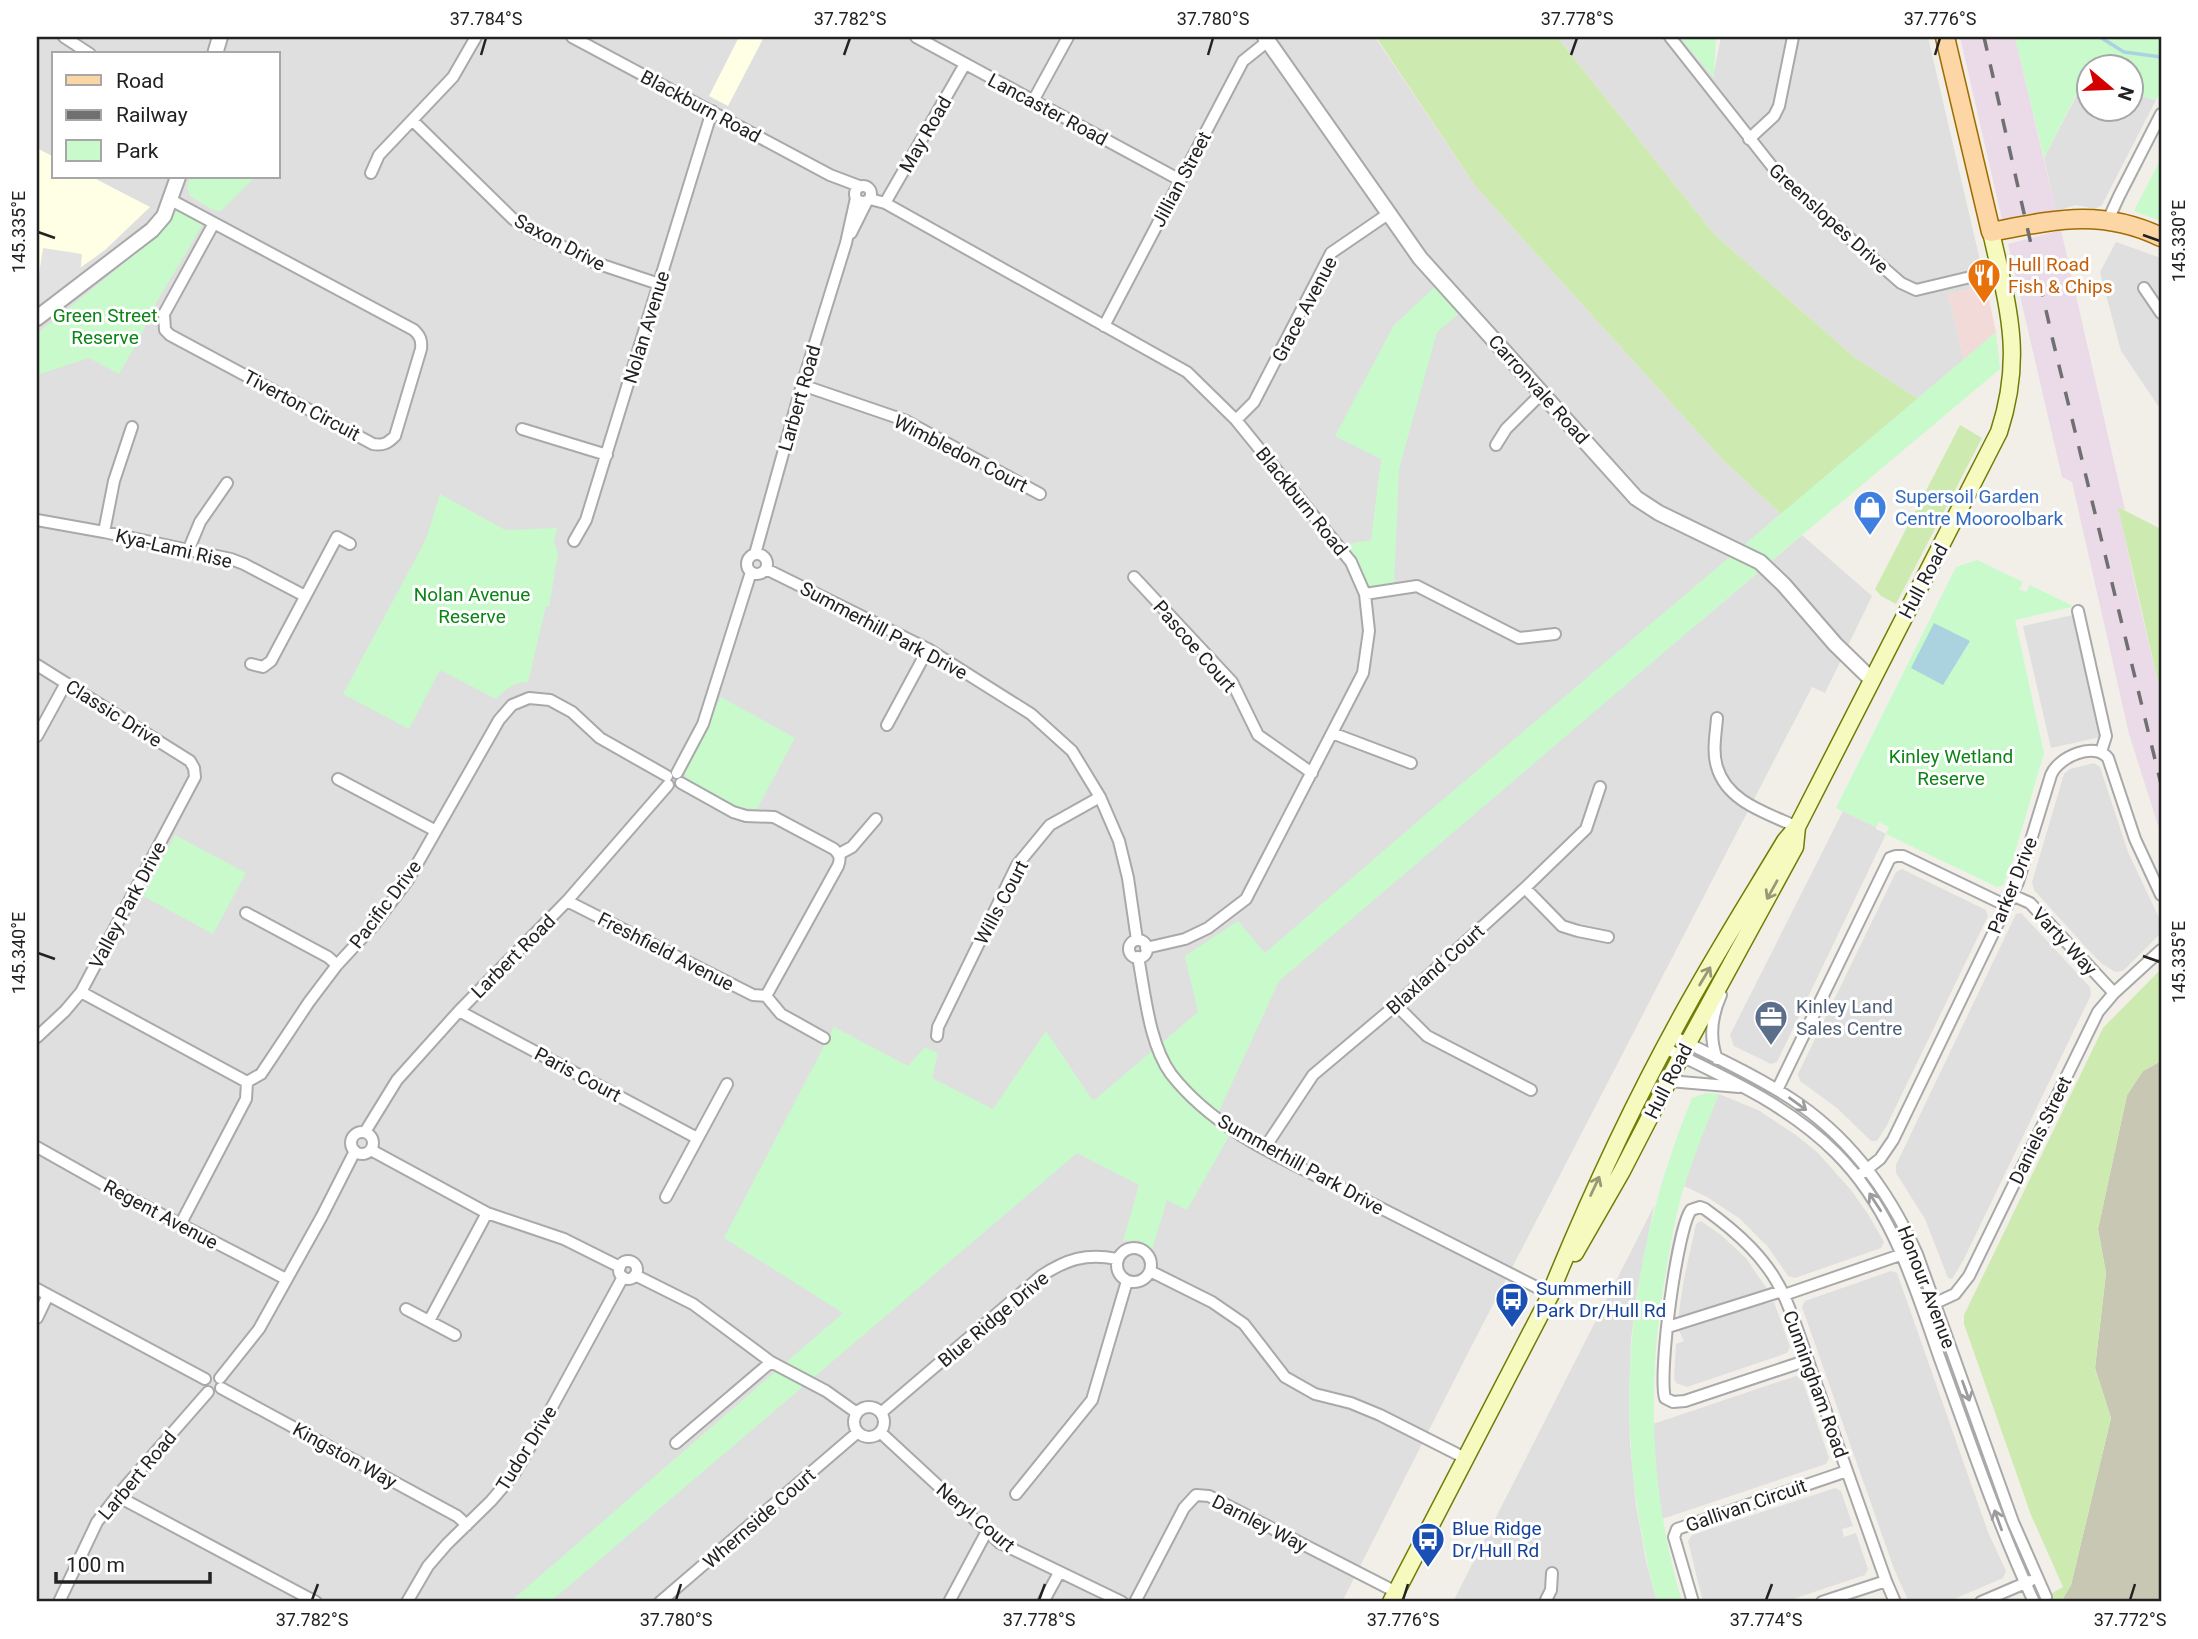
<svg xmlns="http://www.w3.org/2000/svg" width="2198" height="1639" font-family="Roboto,sans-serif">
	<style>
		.residential { fill: #e0dfdf; fill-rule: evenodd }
		.commercial { fill: #f2dad9 }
		.industrial { fill: #ebdbe8 }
		.education { fill: #ffffe5 }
		.construction { fill: #c7c7b4 }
		.grass { fill: #cdebb0 }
		.park { fill: #c8facc }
		.parking { fill: #e2e2e2 }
		.water { fill: #aad3df }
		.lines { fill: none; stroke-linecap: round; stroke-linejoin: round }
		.stream { stroke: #aad3df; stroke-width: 3.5 }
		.minor-casing { stroke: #a9a9a9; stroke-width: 14 }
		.tertiary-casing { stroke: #a9a9a9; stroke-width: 18 }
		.secondary-casing { stroke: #707d05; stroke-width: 19 }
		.primary-casing { stroke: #a06b00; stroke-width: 21 }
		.minor { stroke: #fff; stroke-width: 10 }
		.tertiary { stroke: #fff; stroke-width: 14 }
		.secondary { stroke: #f7fabf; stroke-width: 16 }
		.primary { stroke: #fcd6a4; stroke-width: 18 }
		.rail { stroke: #707070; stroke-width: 3.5; stroke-dasharray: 14 14; stroke-linecap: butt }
		.oneway { stroke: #979978 }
		.oneway2 { stroke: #9c9c9c }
		.ticks { fill: none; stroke: #222; stroke-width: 2.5 }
		.labels { text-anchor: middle; stroke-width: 6; stroke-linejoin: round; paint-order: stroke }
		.street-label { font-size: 19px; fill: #222; stroke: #fff }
		.food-label { font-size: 19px; fill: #c56008; stroke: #fff; text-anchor: start }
		.park-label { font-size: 19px; fill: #0c8416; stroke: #fff }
		.shop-label { font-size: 19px; fill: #366cbe; stroke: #fff; text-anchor: start }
		.service-label { font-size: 19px; fill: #4e5e75; stroke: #fff; text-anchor: start }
		.transit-label { font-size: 19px; fill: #164399; stroke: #fff; text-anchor: start }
		.neatline { fill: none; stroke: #222; stroke-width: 2.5 }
		.ticks-label { font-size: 18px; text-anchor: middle; fill: #222 }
	</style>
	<rect width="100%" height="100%" fill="#f2efe9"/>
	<path class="residential" d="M37,37h1338l101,150 246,272 59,55 -114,97 29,14 106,-90 70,61 -47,97 -13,-6 -345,668 -125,247h-1305zM54,54h224v123h-224z
		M1557,37h123l33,40 8,-40h207l58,249 -38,8 16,66 -46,39 -65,-43 -139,-122z
		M2084,81l5,2 1,25h42v-14l24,6 -54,105 -7,4 -19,-4 -20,6 -12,-53z
		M2116,242l45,16v152l-40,-59 -21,-79z
		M2073,615l28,122 -50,11 -28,-122z
		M2094,763l6,4 28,85 33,70v11l-38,38 -8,1 -14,-9 -19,-20 -48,-53 -2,-8 32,-108 6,-5z
		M1843,811l33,16v2l10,5 -109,228 -6,2 -37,-18 -4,-11z
		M1902,869l84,41 2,6 -102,211 -9,14h-6l-34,-33 -37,-27 -2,-7 98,-202z
		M2021,913l69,74 1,8 -128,266 -11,18 -4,-1 -23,-59 -29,-46v-8l120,-251z
		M1719,1094l39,16 38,25 22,18 33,37 17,24 16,28 -3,6 -86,30 -7,-2 -20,-29 -29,-29 -32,-21 -23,-11 15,-45z
		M1654,1206l-17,86 -6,48 -2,57 1,46 6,62 10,56 11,41h-204z
		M1701,1221l20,14 25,23 21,31 -89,29 6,-39 12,-55z
		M1891,1271l6,2 91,259 18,39 -3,7 -56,24h-38l-15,-33 -92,-262 3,-6z
		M1774,1302l16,45 -3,6 -100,34 -11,-4 -2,-5 2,-34 8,-3 -5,-10 75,-25z
		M1796,1376l6,3 27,79 -3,6 -164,55 -6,-47 -3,-48z
		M1835,1488l6,3 12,35 -11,3 2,8 12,-4 12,36 -3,6 -81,27h-81l-15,-61 4,-6z"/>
	<path class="commercial" d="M1986,286l10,46 -32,28 -16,-66z"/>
	<path class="industrial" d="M1960,37h55l41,174 -53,13z
		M2061,230l64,280 -6,-2 15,73 27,114v140l-32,-101 -57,-252 -10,-5 -54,-233z"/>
	<path class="education" d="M739,37h25l-36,69 -19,-10z
		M37,148l17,9v20h38l58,30 -45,43 -68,49z"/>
	<path class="construction" d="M2161,1061v541h-100l10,-17 40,-167 -16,-50 11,-95 -8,-44 29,-134 16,-24z"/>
	<path class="grass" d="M1376,37h181l157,197 139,122 65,43 -137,115 -59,-55 -246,-272z
		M1960,425l22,13 -86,166 -15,-8 -6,-7z
		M2118,507l43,22v166z
		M2161,969v92l-18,10 -16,24 -29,134 8,44 -11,95 16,50 -40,167 -10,17h-25l27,-15 -32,-72 -67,-191v-9l139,-287z"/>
	<path class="park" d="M1680,37h36l-2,41z
		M2015,37h146v53l-5,10 -24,-6v-28h-42l-1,17 -6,-2 -39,77z
		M2161,158v63l-27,-10z
		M190,177h62l2,1 -33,33 -8,-1 -23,-14 -3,-9z
		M176,210l27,14 -54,91 -7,19 -23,40 -30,-16 -52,17v-33l2,-10 100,-81 28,-26z
		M1438,284l24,27 -25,21 -38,137 -5,118 -28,4 -24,-46 29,-5 10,-81 -46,-23 59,-111z
		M1996,332l4,37 -243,204 -478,408 -64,139 17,11 -45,79 -20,-10 -15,50 -13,-10 -16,1 16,-56 -62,-32 -527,449h-40l333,-289 -119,-75 110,-211 74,39 17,-19 13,6 -6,25 61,31 53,-78 47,70 105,-89 -13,-56 53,-35 27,32 175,-151z
		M440,494l65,36 52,-2 -3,15 4,10 -9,54 -3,-1 -18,76c-13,-1 -23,8 -32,17l-56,-29 -31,59 -66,-35 83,-155z
		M1977,560l46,22 -4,7 7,3 4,-7 41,20 1,2 -57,13 29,133 -33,113 -8,19 -6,2 -111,-53 3,-7 -10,-5 -3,5 -40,-19 120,-241z
		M721,697l74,41 -38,71 -22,-2 -47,-26 -4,-10z
		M175,835l71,38 -33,61 -70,-38z
		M1706,1093l13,1c-12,29 -24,59 -34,89 -9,29 -14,59 -19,88 -20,112 -16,222 16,331h-25c-47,-175 -33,-337 35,-504z"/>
	<path class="parking" d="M43,248l39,6 -2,22 -25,21 -18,5v-27h2z"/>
	<path class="water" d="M1934,623l36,18 -27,44 -32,-17z"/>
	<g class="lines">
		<path class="stream" d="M2100,37l24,15 37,5"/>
		<defs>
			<path id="minor" d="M64,37l26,17
				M572,37l258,138 29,11
				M916,37l264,143
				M1670,37l112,142 119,104 15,7 84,-20
				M1033,101l35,-64
				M413,121l100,98 21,13 59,30 66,22
				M1749,139l25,-23 5,-10 14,-69
				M371,173l8,-18 74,-78 23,-40
				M855 194a8 8 0 1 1 16 0a8 8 0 1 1-16 0Z
				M870,199l15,4 302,169 49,48 115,142 14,32 4,37 -6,42 -117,226 -38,29 -23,11 -39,9
				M171,200l56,30 187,100c6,6 8,10 7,19l-26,87c-7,7 -12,10 -22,8l-203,-109 -5,-5 -1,-16 50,-91
				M885,203l80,-139
				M2108,220l11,-24 42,-82
				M851,233l16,-32
				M2144,288l17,25
				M1104,326l139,-265 25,-20
				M802,385l102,35 136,74
				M1236,420l18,-18 77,-149 57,-39
				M522,429l85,26
				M1496,445l10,-16 37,-37
				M37,520l67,12 127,27 13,5 61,32
				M104,532l10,-51 18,-54
				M574,541l12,-21 126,-409
				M188,551l12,-29 27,-39
				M755,554l47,-169 44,-142 10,-45
				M747 564a10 10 0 1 1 20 0a10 10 0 1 1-20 0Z
				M766,569l162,80 103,65 41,37 28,46 19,44 9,37 9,62
				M1134,577l98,105 26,53 54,38
				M1365,594l52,-8 102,52 36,-4
				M2078,611l28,125 -5,16
				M251,664l12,3 8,-6 66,-124 13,7
				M37,665l153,96 4,7 1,9 -114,215 -16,19 -28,26
				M1717,718c-1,15 -5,33 0,49 10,35 50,46 80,60
				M887,725l41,-76
				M1332,733l79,30
				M37,736l29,-53
				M677,773l26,-49 48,-152
				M338,779l98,52
				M839,854l13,-7 24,-28
				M1525,888l37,38 16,5 30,6
				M2012,895l18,8 84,90
				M567,901l186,94 13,1 72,-130c3,-8 2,-11 -4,-17l-60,-32 -28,-1 -13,-4 -52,-29
				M246,913l82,44 9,8
				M1129 949a9 9 0 1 1 18 0a9 9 0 1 1-18 0Z
				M1138,957c7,36 11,87 33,117 45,58 117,87 180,119 66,34 133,67 199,101
				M81,992l166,90 14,-8 48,-72 28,-37 36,-39 35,-46 91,-160 13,-15 17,-7 21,2 22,12 28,26 67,38
				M766,996l15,18 43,24
				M1396,1005l31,31 104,54
				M459,1011l238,127
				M1671,1035c40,20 82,39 119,63 59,38 99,93 127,156l96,268 33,75
				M937,1036l1,-9 79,-162 33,-40 50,-28
				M1665,1048c60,29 123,57 171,105 57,57 78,132 104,206 30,82 57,164 94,243
				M1717,1059c-8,-21 -5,-44 4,-64
				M1669,1081l70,6
				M1777,1090l113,-232 6,-2h7l104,50
				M365,1132l32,-52 62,-69 108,-110 101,-116
				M351 1143a11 11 0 1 1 22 0a11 11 0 1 1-22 0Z
				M37,1147l71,40 178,92
				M1264,1149l49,-74 83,-70 129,-117 61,-59 14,-42
				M371,1150l116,63 77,26 56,28
				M1862,1173l18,-14 13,-19 125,-258 33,-107c7,-18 44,-34 57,-17l27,81 26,56
				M666,1197l61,-113
				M180,1225l66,-126 1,-17
				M1117 1265a17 17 0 1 1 34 0a17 17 0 1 1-34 0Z
				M619 1270a9 9 0 1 1 18 0a9 9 0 1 1-18 0Z
				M1150,1271l62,31 32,22 41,53 30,17 36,9 29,12 85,43
				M635,1275l58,29 78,58 55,29 31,22
				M37,1289l168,90
				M1784,1295l119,-41
				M1929,1306l26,-12 14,-18 129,-264 16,-19 47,-43
				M406,1309l49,26
				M37,1318l11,-23
				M429,1321l58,-108
				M1668,1327l114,-36
				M1808,1360l-123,41 -12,1 -8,-4c-7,-25 12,-169 26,-188l9,-3 5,2c32,23 64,51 80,89 11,25 19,52 28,77l73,206 9,21
				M220,1378l39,-49 63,-113 33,-65
				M221,1388l236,128 10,9
				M854 1422a15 15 0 1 1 30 0a15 15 0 1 1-30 0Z
				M882,1412l159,-136c26,-17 45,-23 76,-17
				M880,1432l120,111 122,59
				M676,1443l95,-81
				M1016,1494l76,-94 35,-119
				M117,1496l199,106
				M59,1602l38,-80 20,-26 91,-104
				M407,1602l21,-36 19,-22 44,-43 23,-27 20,-34 89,-163
				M660,1602l198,-170
				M949,1602l38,-71
				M1043,1602l16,-29
				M1135,1602l49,-94 12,-13 13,1 187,96
				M1545,1602l6,-12 1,-17
				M1693,1602l-19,-65 3,-8 170,-58
				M1822,1602l64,-21
				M1981,1602l49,-21"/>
			<path id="tertiary" d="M1265,37l155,221 216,240 23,15 101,49 24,23 51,59 36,35
				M215,54l5,-17
				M37,318l115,-88 12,-14 14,-39"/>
			<path id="secondary" d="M1575,1253l47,-82 66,-128 107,-196 2,-20
				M1550,1294c40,-98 85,-195 137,-288 31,-56 65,-110 98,-165l12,-14 202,-395c25,-76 9,-125 -8,-200
				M1391,1602l163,-314"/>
			<path id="primary" d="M1945,37l46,195c63,-12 109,-24 170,5"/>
		</defs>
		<use href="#minor" class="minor-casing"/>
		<use href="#tertiary" class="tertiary-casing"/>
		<use href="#secondary" class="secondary-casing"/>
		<use href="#primary" class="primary-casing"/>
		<use href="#minor" class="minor"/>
		<use href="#tertiary" class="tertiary"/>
		<use href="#secondary" class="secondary"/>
		<use href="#primary" class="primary"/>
		<path class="rail" d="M1984,37l69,304 108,443"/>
	</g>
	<defs><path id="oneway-shaft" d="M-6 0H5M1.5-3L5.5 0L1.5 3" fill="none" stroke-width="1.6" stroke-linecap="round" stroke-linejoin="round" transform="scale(1.75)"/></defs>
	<g class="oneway">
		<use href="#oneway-shaft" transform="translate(1772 890) rotate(119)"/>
		<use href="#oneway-shaft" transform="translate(1705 976) rotate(-59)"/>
		<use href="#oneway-shaft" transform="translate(1595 1186) rotate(-65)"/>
	</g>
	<g class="oneway2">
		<use href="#oneway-shaft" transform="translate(1798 1104) rotate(36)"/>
		<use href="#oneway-shaft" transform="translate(1875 1202) rotate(-123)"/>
		<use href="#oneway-shaft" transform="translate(1966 1391) rotate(70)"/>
		<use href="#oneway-shaft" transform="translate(1998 1520) rotate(-110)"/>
	</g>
	<path class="ticks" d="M481,55l5,-17M844,55l6,-17M1208,55l5,-17M1571,55l6,-17M1935,55l5,-17M38,232l17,6M2143,235l17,6M38,953l17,6M2143,956l17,6M312,1600l6,-16M676,1600l5,-16M1039,1600l6,-16M1403,1600l5,-16M1766,1600l6,-16M2130,1600l5,-16"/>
	<defs>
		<symbol id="restaurant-pin" viewBox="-11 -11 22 30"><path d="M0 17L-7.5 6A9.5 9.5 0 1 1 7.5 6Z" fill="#e8710a" stroke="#fff"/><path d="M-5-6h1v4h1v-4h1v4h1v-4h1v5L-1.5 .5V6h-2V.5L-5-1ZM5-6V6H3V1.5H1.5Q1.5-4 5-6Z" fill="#fff"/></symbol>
		<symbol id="shop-pin" viewBox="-11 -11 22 30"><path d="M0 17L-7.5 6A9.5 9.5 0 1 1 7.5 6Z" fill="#3f7fe0" stroke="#fff"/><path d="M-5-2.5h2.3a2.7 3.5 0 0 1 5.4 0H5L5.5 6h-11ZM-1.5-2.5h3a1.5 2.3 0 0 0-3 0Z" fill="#fff"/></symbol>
		<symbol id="office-pin" viewBox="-11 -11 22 30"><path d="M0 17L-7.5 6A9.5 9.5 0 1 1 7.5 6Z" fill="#5c6f8a" stroke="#fff"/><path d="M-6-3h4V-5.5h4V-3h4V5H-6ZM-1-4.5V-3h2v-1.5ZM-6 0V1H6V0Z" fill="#fff"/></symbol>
		<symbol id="bus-pin" viewBox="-11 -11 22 30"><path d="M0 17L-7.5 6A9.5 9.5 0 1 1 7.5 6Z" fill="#1a4fb4" stroke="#fff"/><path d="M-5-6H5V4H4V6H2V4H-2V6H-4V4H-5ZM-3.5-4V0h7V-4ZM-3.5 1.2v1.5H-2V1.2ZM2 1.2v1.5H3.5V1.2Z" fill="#fff"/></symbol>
	</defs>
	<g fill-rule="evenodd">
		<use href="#restaurant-pin" x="1965" y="256" width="38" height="52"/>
		<use href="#shop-pin" x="1851" y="488" width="38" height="52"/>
		<use href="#office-pin" x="1752" y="998" width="38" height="52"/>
		<use href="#bus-pin" x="1493" y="1280" width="38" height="52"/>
		<use href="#bus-pin" x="1409" y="1520" width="38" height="52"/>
	</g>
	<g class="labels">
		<g class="street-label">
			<text transform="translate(701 106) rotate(28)" y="7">Blackburn Road</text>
			<text transform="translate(1048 109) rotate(28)" y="7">Lancaster Road</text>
			<text transform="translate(925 134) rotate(-60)" y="7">May Road</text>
			<text transform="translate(1181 179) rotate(-62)" y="7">Jillian Street</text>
			<text transform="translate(1829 218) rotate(42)" y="7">Greenslopes Drive</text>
			<text transform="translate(560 242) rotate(28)" y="7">Saxon Drive</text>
			<text transform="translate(1304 309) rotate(-62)" y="7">Grace Avenue</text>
			<text transform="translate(646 327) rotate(-73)" y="7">Nolan Avenue</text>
			<text transform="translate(1539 389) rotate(48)" y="7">Carronvale Road</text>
			<text transform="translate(799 398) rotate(-74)" y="7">Larbert Road</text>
			<text transform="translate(302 405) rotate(28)" y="7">Tiverton Circuit</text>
			<text transform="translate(961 453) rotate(27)" y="7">Wimbledon Court</text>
			<text transform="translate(1302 501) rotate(51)" y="7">Blackburn Road</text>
			<text transform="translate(174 548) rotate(13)" y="7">Kya-Lami Rise</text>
			<text transform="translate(1923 581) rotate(-62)" y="7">Hull Road</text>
			<text transform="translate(884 630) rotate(28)" y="7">Summerhill Park Drive</text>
			<text transform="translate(1195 646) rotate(49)" y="7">Pascoe Court</text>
			<text transform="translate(114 713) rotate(32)" y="7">Classic Drive</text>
			<text transform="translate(2012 885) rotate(-68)" y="7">Parker Drive</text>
			<text transform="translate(1001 902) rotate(-62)" y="7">Wills Court</text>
			<text transform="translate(385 904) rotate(-53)" y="7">Pacific Drive</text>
			<text transform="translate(127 905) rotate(-62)" y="7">Valley Park Drive</text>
			<text transform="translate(2065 941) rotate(47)" y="7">Varty Way</text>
			<text transform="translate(666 951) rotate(27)" y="7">Freshfield Avenue</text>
			<text transform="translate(513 956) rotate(-45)" y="7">Larbert Road</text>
			<text transform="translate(1435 969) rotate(-42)" y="7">Blaxland Court</text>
			<text transform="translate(578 1074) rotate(28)" y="7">Paris Court</text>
			<text transform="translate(1668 1081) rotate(-63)" y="7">Hull Road</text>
			<text transform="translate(2040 1130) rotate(-64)" y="7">Daniels Street</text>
			<text transform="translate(1301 1164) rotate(29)" y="7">Summerhill Park Drive</text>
			<text transform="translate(161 1214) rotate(28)" y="7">Regent Avenue</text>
			<text transform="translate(1927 1287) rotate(69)" y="7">Honour Avenue</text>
			<text transform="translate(993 1319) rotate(-40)" y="7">Blue Ridge Drive</text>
			<text transform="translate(1816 1384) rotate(70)" y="7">Cunningham Road</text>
			<text transform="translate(526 1448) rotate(-58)" y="7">Tudor Drive</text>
			<text transform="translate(345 1455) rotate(29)" y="7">Kingston Way</text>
			<text transform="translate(137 1475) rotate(-50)" y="7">Larbert Road</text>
			<text transform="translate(1746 1505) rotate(-19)" y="7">Gallivan Circuit</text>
			<text transform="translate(976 1517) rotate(40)" y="7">Neryl Court</text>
			<text transform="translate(759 1518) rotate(-41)" y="7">Whernside Court</text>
			<text transform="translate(1260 1523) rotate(27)" y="7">Darnley Way</text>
		</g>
		<g class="food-label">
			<text x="2008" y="271">Hull Road<tspan x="2008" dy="22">Fish &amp; Chips</tspan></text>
		</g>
		<g class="park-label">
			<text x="105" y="322">Green Street<tspan x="105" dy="22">Reserve</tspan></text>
			<text x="472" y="601">Nolan Avenue<tspan x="472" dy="22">Reserve</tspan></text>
			<text x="1951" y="763">Kinley Wetland<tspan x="1951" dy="22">Reserve</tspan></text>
		</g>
		<g class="shop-label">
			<text x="1895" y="503">Supersoil Garden<tspan x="1895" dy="22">Centre Mooroolbark</tspan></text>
		</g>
		<g class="service-label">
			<text x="1796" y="1013">Kinley Land<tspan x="1796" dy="22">Sales Centre</tspan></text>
		</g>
		<g class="transit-label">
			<text x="1536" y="1295">Summerhill<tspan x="1536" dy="22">Park Dr/Hull Rd</tspan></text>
			<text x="1452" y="1535">Blue Ridge<tspan x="1452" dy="22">Dr/Hull Rd</tspan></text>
		</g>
	</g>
	<rect width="2198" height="1639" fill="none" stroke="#ffffff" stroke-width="77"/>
	<rect x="52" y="52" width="228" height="126" fill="#ffffff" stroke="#a7a7a7" stroke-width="2"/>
	<rect x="66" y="75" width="35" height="10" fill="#fcd6a4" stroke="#a7a7a7" stroke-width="2"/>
	<text x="116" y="88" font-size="21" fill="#222222">Road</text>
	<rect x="66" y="110" width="35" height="10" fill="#707070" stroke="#a7a7a7" stroke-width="2"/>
	<text x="116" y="122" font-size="21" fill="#222222">Railway</text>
	<rect x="66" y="140" width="35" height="21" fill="#c8facc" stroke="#a7a7a7" stroke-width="2"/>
	<text x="116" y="158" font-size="21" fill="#222222">Park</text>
	<g transform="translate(2110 88) rotate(109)"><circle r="33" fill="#ffffff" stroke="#a7a7a7" stroke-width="2"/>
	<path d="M0-5L12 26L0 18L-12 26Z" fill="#d40000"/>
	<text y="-10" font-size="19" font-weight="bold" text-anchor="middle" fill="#222222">N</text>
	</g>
	<path d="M56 1572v10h154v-10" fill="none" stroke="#222222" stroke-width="3.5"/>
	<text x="66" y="1572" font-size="21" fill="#222222" stroke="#ffffff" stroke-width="5" paint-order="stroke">100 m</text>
	<rect x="38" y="38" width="2122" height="1562" class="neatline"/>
	<g class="ticks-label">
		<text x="486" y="25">37.784°S</text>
		<text x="850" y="25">37.782°S</text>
		<text x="1213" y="25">37.780°S</text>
		<text x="1577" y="25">37.778°S</text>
		<text x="1940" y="25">37.776°S</text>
		<text transform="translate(19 232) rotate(-90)" y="6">145.335°E</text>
		<text transform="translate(2179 241) rotate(-90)" y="6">145.330°E</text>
		<text transform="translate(19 953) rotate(-90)" y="6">145.340°E</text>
		<text transform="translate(2179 962) rotate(-90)" y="6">145.335°E</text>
		<text x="312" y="1626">37.782°S</text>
		<text x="676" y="1626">37.780°S</text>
		<text x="1039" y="1626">37.778°S</text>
		<text x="1403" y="1626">37.776°S</text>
		<text x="1766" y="1626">37.774°S</text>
		<text x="2130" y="1626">37.772°S</text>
	</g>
</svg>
